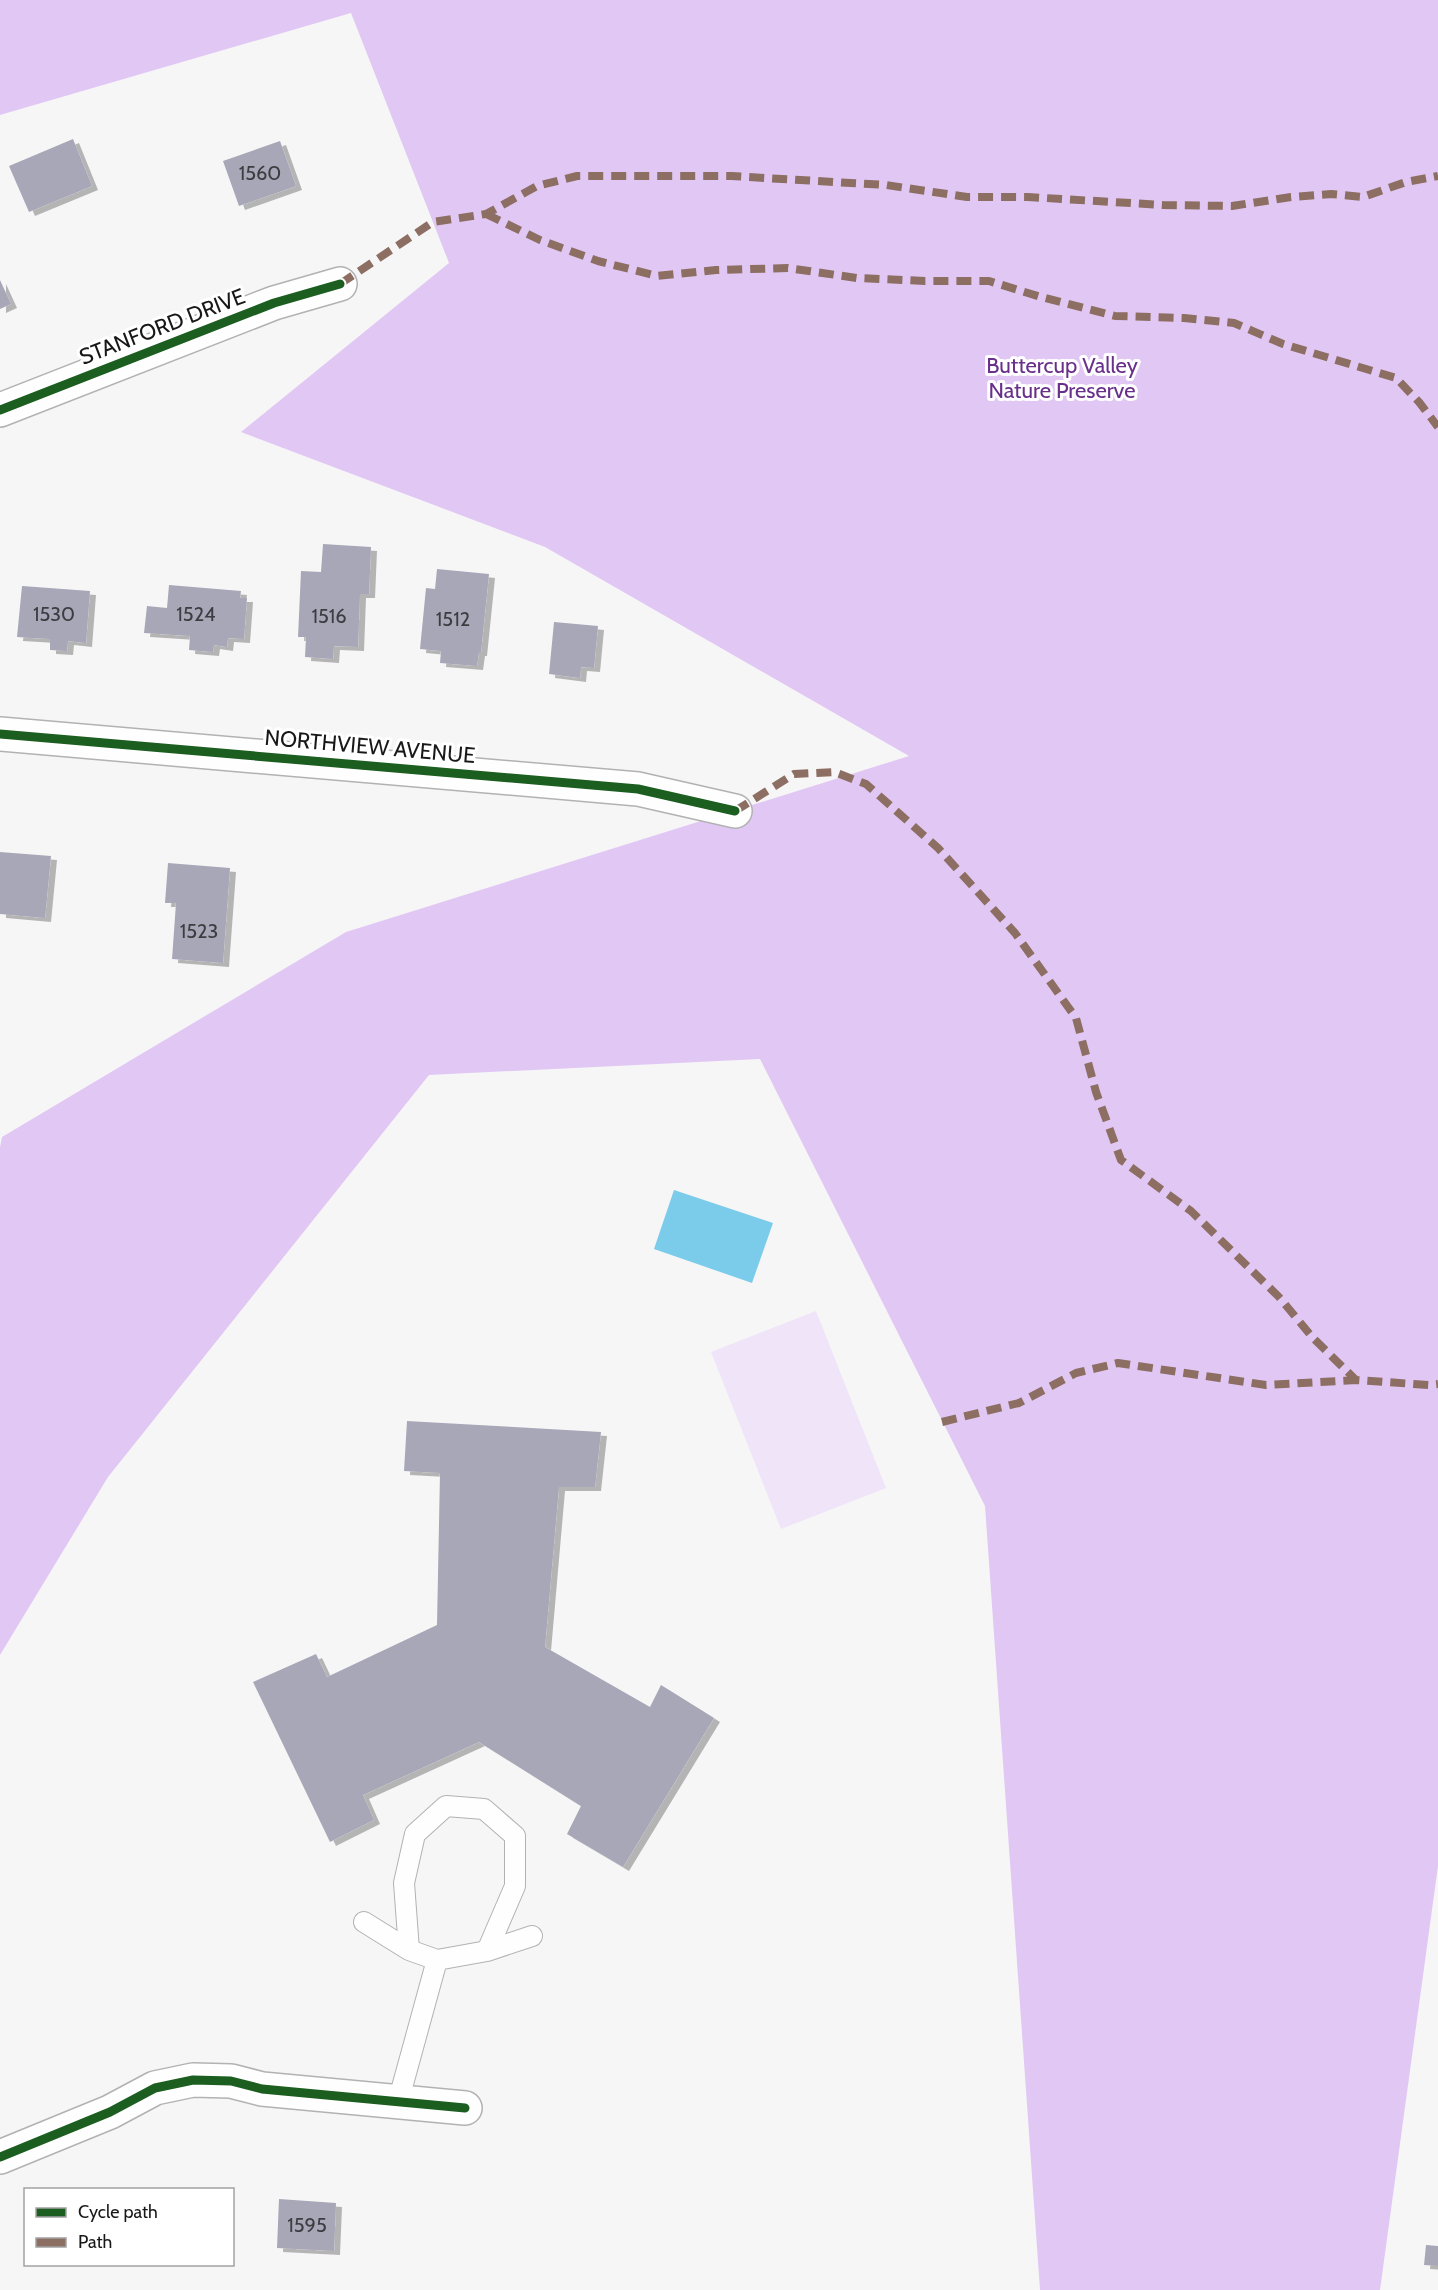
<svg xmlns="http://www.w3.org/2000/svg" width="1438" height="2290" font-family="Cabin,sans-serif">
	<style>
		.green { fill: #efe4f8 }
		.forest { fill: #e1c8f4 }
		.water { fill: #7bcbea }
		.building { fill: #a8a7b7; filter: url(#shadow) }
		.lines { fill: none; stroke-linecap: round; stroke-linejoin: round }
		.lane-casing { stroke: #b2b2b2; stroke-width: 22 }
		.street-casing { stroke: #b2b2b2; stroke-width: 36 }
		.lane { stroke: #fefefe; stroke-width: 20 }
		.street { stroke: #fefefe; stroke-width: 33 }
		.quiet { stroke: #8d6e63; stroke-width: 8; stroke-dasharray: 15 8; stroke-linecap: butt }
		.cycleway-casing { stroke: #fff; stroke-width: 13 }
		.cycleway { stroke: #1b5e20; stroke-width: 9 }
		.labels { text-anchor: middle; stroke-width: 6; stroke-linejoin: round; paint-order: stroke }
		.number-label { font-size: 20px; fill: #3d3c40 }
		.street-label { font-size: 22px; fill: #191819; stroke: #fff }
		.park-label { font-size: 22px; fill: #68308b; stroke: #fff }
	</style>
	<defs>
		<filter id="shadow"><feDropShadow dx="6" dy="4" stdDeviation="0" flood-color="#0004"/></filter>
	</defs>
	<rect width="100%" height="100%" fill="#f7f6f7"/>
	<path class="green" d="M816,1311l70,177 -105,41 -70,-177z"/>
	<path class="forest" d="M0,0h1438v1866l-58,424h-340l-55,-784 -225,-447 -331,16 -321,402 -108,178v-508l2,-10 344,-205 563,-176 -364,-209 -304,-115 208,-169 -98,-250 -351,102z"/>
	<path class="water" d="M674,1190l99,33 -21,60 -98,-34z"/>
	<path class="building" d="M73,139l19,47 -63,26 -20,-46z
		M280,141l16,45 -57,20 -16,-45z
		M0,280l11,24 -11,5z
		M323,544l48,3 -2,47h-9l-2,53 -24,-1 -1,13 -28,-2 1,-20h-8l3,-66 20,1z
		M437,569l52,5 -8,78h-2l-2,14 -37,-3 1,-12 -21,-2 6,-61 9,1z
		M169,585l72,6 -1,7h7l-3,41 -16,-1 -1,9 -13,-2 -1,7 -24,-2 1,-14 -46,-3 3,-27 20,2z
		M22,586l68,5 -4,52 -18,-2 -1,10 -17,-1v-11l-33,-2z
		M554,622l44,4 -4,42 -13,-1 -1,11 -31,-4z
		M0,852l51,4 -6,62 -45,-4z
		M168,863l62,5 -7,95 -51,-4 4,-56h-11z
		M407,1421l194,11 -6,55h-36l-14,160 105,60 11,-22 53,33 -91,149 -56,-33 14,-28 -102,-64 -116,53 11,25 -44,22 -77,-160 63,-28 11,23 110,-52 3,-152 -36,-2z
		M279,2199l57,4 -2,48 -57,-3z
		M1426,2245l12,1v20l-14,-1z"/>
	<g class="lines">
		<defs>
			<path id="lane" d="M364,1922l45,28 28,10
				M409,1950l-5,-67 11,-49 31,-28 38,3 31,27v50l-28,65
				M398,2102l39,-142 50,-9 45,-15"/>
			<path id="street" d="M0,410l274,-107 66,-19
				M0,734l638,55 97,22
				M0,2157l110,-45 45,-24 38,-8 38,1 31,8 203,19"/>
		</defs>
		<use href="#lane" class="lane-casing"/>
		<use href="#street" class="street-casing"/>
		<use href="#lane" class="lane"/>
		<use href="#street" class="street"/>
		<path class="quiet" d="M486,214l54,26 58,21 59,15 59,-6 72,-2 69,10 68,3h64l52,16 74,19 69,2 50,5 49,21 113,34 23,24 19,25
			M340,284l93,-62 53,-8 51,-28 40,-10h154l155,9 81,12h61l135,8 69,1 59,-9 40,-3 32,3 43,-15 32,-6
			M735,811l59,-37 40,-2 32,12 72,64 77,85 61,85 20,74 25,68 70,51 88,86 34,41 43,42 73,5 9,-1
			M942,1422l77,-19 57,-30 42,-10 148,22 90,-5"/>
		<defs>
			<path id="cycleway" d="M0,410l274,-107 66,-19
				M0,734l638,55 97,22
				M0,2157l110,-45 45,-24 38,-8 38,1 31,8 203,19"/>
		</defs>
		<use href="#cycleway" class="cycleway-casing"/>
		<use href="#cycleway" class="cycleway"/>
	</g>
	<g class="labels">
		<g class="number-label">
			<text x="260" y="180">1560</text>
			<text x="54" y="621">1530</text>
			<text x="196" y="621">1524</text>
			<text x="329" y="623">1516</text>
			<text x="453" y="626">1512</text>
			<text x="199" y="938">1523</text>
			<text x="307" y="2232">1595</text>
		</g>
		<g class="street-label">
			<text transform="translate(162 326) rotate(-21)" y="8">STANFORD DRIVE</text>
			<text transform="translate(370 746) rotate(5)" y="8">NORTHVIEW AVENUE</text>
		</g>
		<g class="park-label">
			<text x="1062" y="373">Buttercup Valley<tspan x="1062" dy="25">Nature Preserve</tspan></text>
		</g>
	</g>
	<rect x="24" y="2188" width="210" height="78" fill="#ffffff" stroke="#a3a3a3" stroke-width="1.5"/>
	<rect x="36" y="2208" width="30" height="9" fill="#1b5e20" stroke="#a3a3a3" stroke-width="1.5"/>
	<text x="78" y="2218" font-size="18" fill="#191819">Cycle path</text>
	<rect x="36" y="2238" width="30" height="9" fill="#8d6e63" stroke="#a3a3a3" stroke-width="1.5"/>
	<text x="78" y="2248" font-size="18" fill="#191819">Path</text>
</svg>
